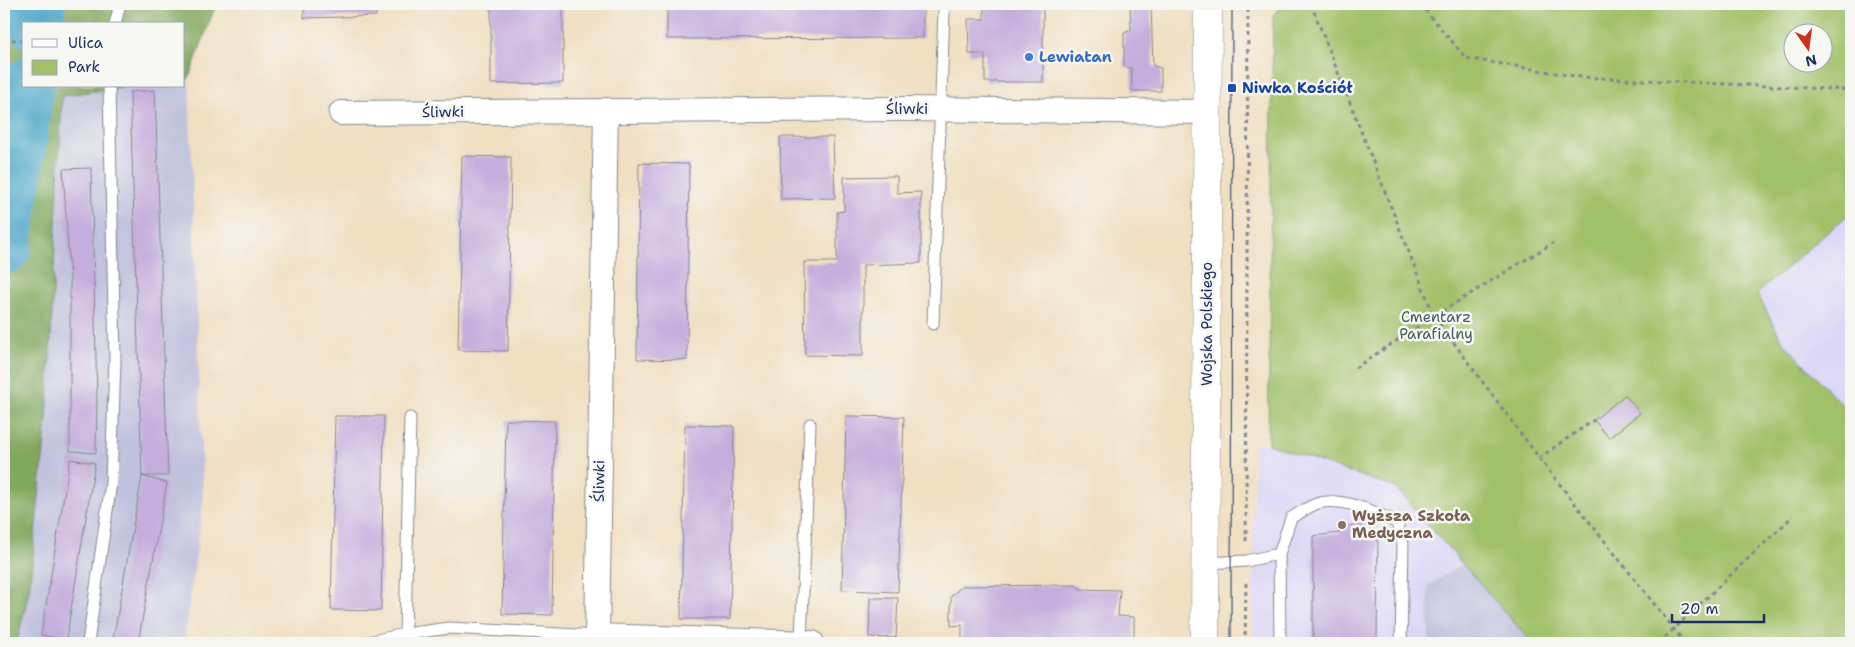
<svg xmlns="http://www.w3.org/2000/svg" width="1855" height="647" font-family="'Shantell Sans',sans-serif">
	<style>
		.built { fill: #dbd6f7 }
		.industrial { fill: #c1c2dd }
		.green { fill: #a1c169; stroke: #5e7864; fill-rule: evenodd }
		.forest { fill: #80a75d; stroke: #4e6b5e }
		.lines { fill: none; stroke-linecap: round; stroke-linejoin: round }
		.river { stroke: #49a5c8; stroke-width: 55 }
		.building { fill: #c5aedd }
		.lane-casing { stroke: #868790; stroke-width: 13 }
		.street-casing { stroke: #868790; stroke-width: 26 }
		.secondary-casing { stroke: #868790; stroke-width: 29 }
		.path { stroke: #868790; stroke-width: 3; stroke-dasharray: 4 4; stroke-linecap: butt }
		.lane { stroke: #fff; stroke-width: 11 }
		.street { stroke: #fff; stroke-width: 24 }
		.secondary { stroke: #fff; stroke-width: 28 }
		.tram { stroke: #1b2f5e; stroke-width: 1 }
		.shop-dot { fill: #3f7fe0; stroke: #f6f6f2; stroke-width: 2 }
		.transit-dot { fill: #1a4fb4; stroke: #f6f6f2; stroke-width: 2 }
		.education-dot { fill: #8d6e63; stroke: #f6f6f2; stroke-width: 2 }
		.labels { text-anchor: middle; stroke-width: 5; stroke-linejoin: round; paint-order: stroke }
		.shop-label { font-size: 15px; font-weight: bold; fill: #366cbe; stroke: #f6f6f2; text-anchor: start }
		.transit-label { font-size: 15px; font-weight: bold; fill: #164399; stroke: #f6f6f2; text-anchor: start }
		.street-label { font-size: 15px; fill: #1b2f5e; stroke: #f6f6f2 }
		.park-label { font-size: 15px; fill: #435b61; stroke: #f6f6f2 }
		.education-label { font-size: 15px; font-weight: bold; fill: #785e54; stroke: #f6f6f2; text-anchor: start }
	</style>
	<rect width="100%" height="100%" fill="#f6f6f2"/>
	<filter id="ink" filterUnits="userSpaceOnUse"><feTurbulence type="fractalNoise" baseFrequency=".02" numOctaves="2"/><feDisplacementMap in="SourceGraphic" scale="10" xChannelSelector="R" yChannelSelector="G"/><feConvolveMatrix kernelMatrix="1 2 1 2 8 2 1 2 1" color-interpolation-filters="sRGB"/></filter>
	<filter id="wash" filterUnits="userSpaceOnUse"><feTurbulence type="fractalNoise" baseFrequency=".0096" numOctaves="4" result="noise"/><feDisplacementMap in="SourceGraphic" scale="20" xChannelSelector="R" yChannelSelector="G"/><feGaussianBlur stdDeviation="1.12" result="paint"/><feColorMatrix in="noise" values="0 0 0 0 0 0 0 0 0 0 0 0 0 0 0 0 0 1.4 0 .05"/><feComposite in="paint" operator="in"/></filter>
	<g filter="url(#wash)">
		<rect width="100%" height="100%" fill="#f0dfc1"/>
		<path class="built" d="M1850,212h1v202l-68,-72 -26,-49z
			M1254,443l14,1 128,43 68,76 -36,23 1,57h-176z"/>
		<path class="industrial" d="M184,78h5l14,425 -19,140h-167l12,-52 18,-171 15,-324 66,-10h56z
			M1464,563l68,80h-103l-1,-57z"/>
		<path class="green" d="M1285,4h566v208l-94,81 26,49 68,72v229h-319l-136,-155 -128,-44 5,-429zM1792,32h30v30h-30z"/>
		<path class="forest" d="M4,4h212l-27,74h-5v-54h-160v62h104l-66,10 -15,324 -18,171 -12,52h-13z"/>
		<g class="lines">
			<path class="river" d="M36,24l2,-20
				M4,247l23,-161"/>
		</g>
		<g id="blocks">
			<path class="building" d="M304,4h72v12l-72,2z
				M491,4h72v79l-72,1z
				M667,4h256v34l-256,1z
				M984,4h59v78h-58v-28h-16l-1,-35h16z
				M1130,4h21l2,62 8,2v23h-29l-1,-23 -7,-1v-34l7,-3z
				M155,90l13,386h-26l25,7 -29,160h-7l-18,-3 29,-164 -12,-384z
				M780,137h53l2,61 -54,1z
				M462,156l49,1 -3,194 -50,-1z
				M639,163l50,1 -2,196 -50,-1z
				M91,168l6,230 -1,55 -26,-2v-171l-7,-111z
				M897,176v17l24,-1v71l-58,2v91l-58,-1 -1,-93h33v-50l7,-1v-34z
				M1625,395l15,18 -31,25 -15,-18z
				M335,416h49l-3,195 -50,-1z
				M846,416l58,1 -6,175 -56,-2z
				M506,420l49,1 -3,194 -50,-1z
				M685,425l49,1 -4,193h-49z
				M70,459l25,4 -29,177 -25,-5z
				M1339,525l25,1v7h11l3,3 -1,107h-64v-107l26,-3z
				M1076,585l4,4 40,1 -2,26 16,1v26h-172v-18l-11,1v-30l11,-10z
				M870,598h28l-2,40 -27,-1z"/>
		</g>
	</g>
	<g filter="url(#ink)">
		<use href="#blocks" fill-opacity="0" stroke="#868790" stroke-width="1"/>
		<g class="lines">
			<defs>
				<path id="lane" d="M115,24l5,-20
					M933,324l11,-314
					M1206,563l40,-2 33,-7
					M405,634l5,-216
					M801,641l9,-217
					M88,643l23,-160 4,-123 -6,-274
					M363,643l42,-9 44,-6 148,8
					M1280,643l-1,-89 12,-36c8,-4 19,-13 28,-15 24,-6 57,9 78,20l6,21 -2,99"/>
				<path id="street" d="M606,110l-9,526 215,7
					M341,113l563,-4 304,3"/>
				<path id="secondary" d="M1205,643l3,-639"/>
			</defs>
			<use href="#lane" class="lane-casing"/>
			<use href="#street" class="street-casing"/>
			<use href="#secondary" class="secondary-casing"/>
			<path class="path" d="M1311,4l123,312 105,142 146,185
				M1420,4l46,54 114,19 271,13
				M4,39l20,2
				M1355,368l79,-52 119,-73
				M1539,458l55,-38
				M1246,541l2,-537
				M1558,639l5,4
				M1245,643l1,-61
				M1659,643l134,-127"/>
			<use href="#lane" class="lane"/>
			<use href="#street" class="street"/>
			<use href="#secondary" class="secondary"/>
			<path class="tram" d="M1231,643l1,-639"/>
		</g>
	</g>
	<circle class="shop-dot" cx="1029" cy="57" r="5"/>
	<rect class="transit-dot" x="1227" y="83" width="10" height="10" rx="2.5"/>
	<circle class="education-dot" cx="1342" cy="525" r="5"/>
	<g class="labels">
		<g class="shop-label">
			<text x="1039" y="62">Lewiatan</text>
		</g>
		<g class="transit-label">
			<text x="1242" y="93">Niwka Kościół</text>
		</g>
		<g class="street-label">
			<text x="907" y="114">Śliwki</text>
			<text transform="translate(443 112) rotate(-1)" y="5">Śliwki</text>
			<text transform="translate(1207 324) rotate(-90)" y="5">Wojska Polskiego</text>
			<text transform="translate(599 481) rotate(-89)" y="5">Śliwki</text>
		</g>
		<g class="park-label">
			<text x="1436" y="322">Cmentarz<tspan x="1436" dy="17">Parafialny</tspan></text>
		</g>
		<g class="education-label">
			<text x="1352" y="521">Wyższa Szkoła<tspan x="1352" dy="17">Medyczna</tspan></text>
		</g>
	</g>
	<rect width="1855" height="647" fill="none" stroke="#f6f6f2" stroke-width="20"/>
	<rect x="22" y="22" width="162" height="65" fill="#f6f6f2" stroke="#9ea6b7"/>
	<rect x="32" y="39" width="25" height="8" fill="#ffffff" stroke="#9ea6b7"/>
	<text x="68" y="48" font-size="15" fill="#1b2f5e">Ulica</text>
	<rect x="32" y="60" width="25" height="15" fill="#a1c169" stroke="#9ea6b7"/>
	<text x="68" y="72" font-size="15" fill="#1b2f5e">Park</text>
	<g transform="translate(1808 48) rotate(166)"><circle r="24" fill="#f6f6f2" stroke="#9ea6b7"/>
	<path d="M0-4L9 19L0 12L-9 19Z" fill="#c8321e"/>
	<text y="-8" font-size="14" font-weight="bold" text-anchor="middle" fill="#1b2f5e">N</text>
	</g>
	<path d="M1672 614v8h92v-8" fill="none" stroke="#1b2f5e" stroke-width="2.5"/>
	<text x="1680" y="614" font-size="15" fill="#1b2f5e" stroke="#f6f6f2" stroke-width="4" paint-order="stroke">20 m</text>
</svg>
